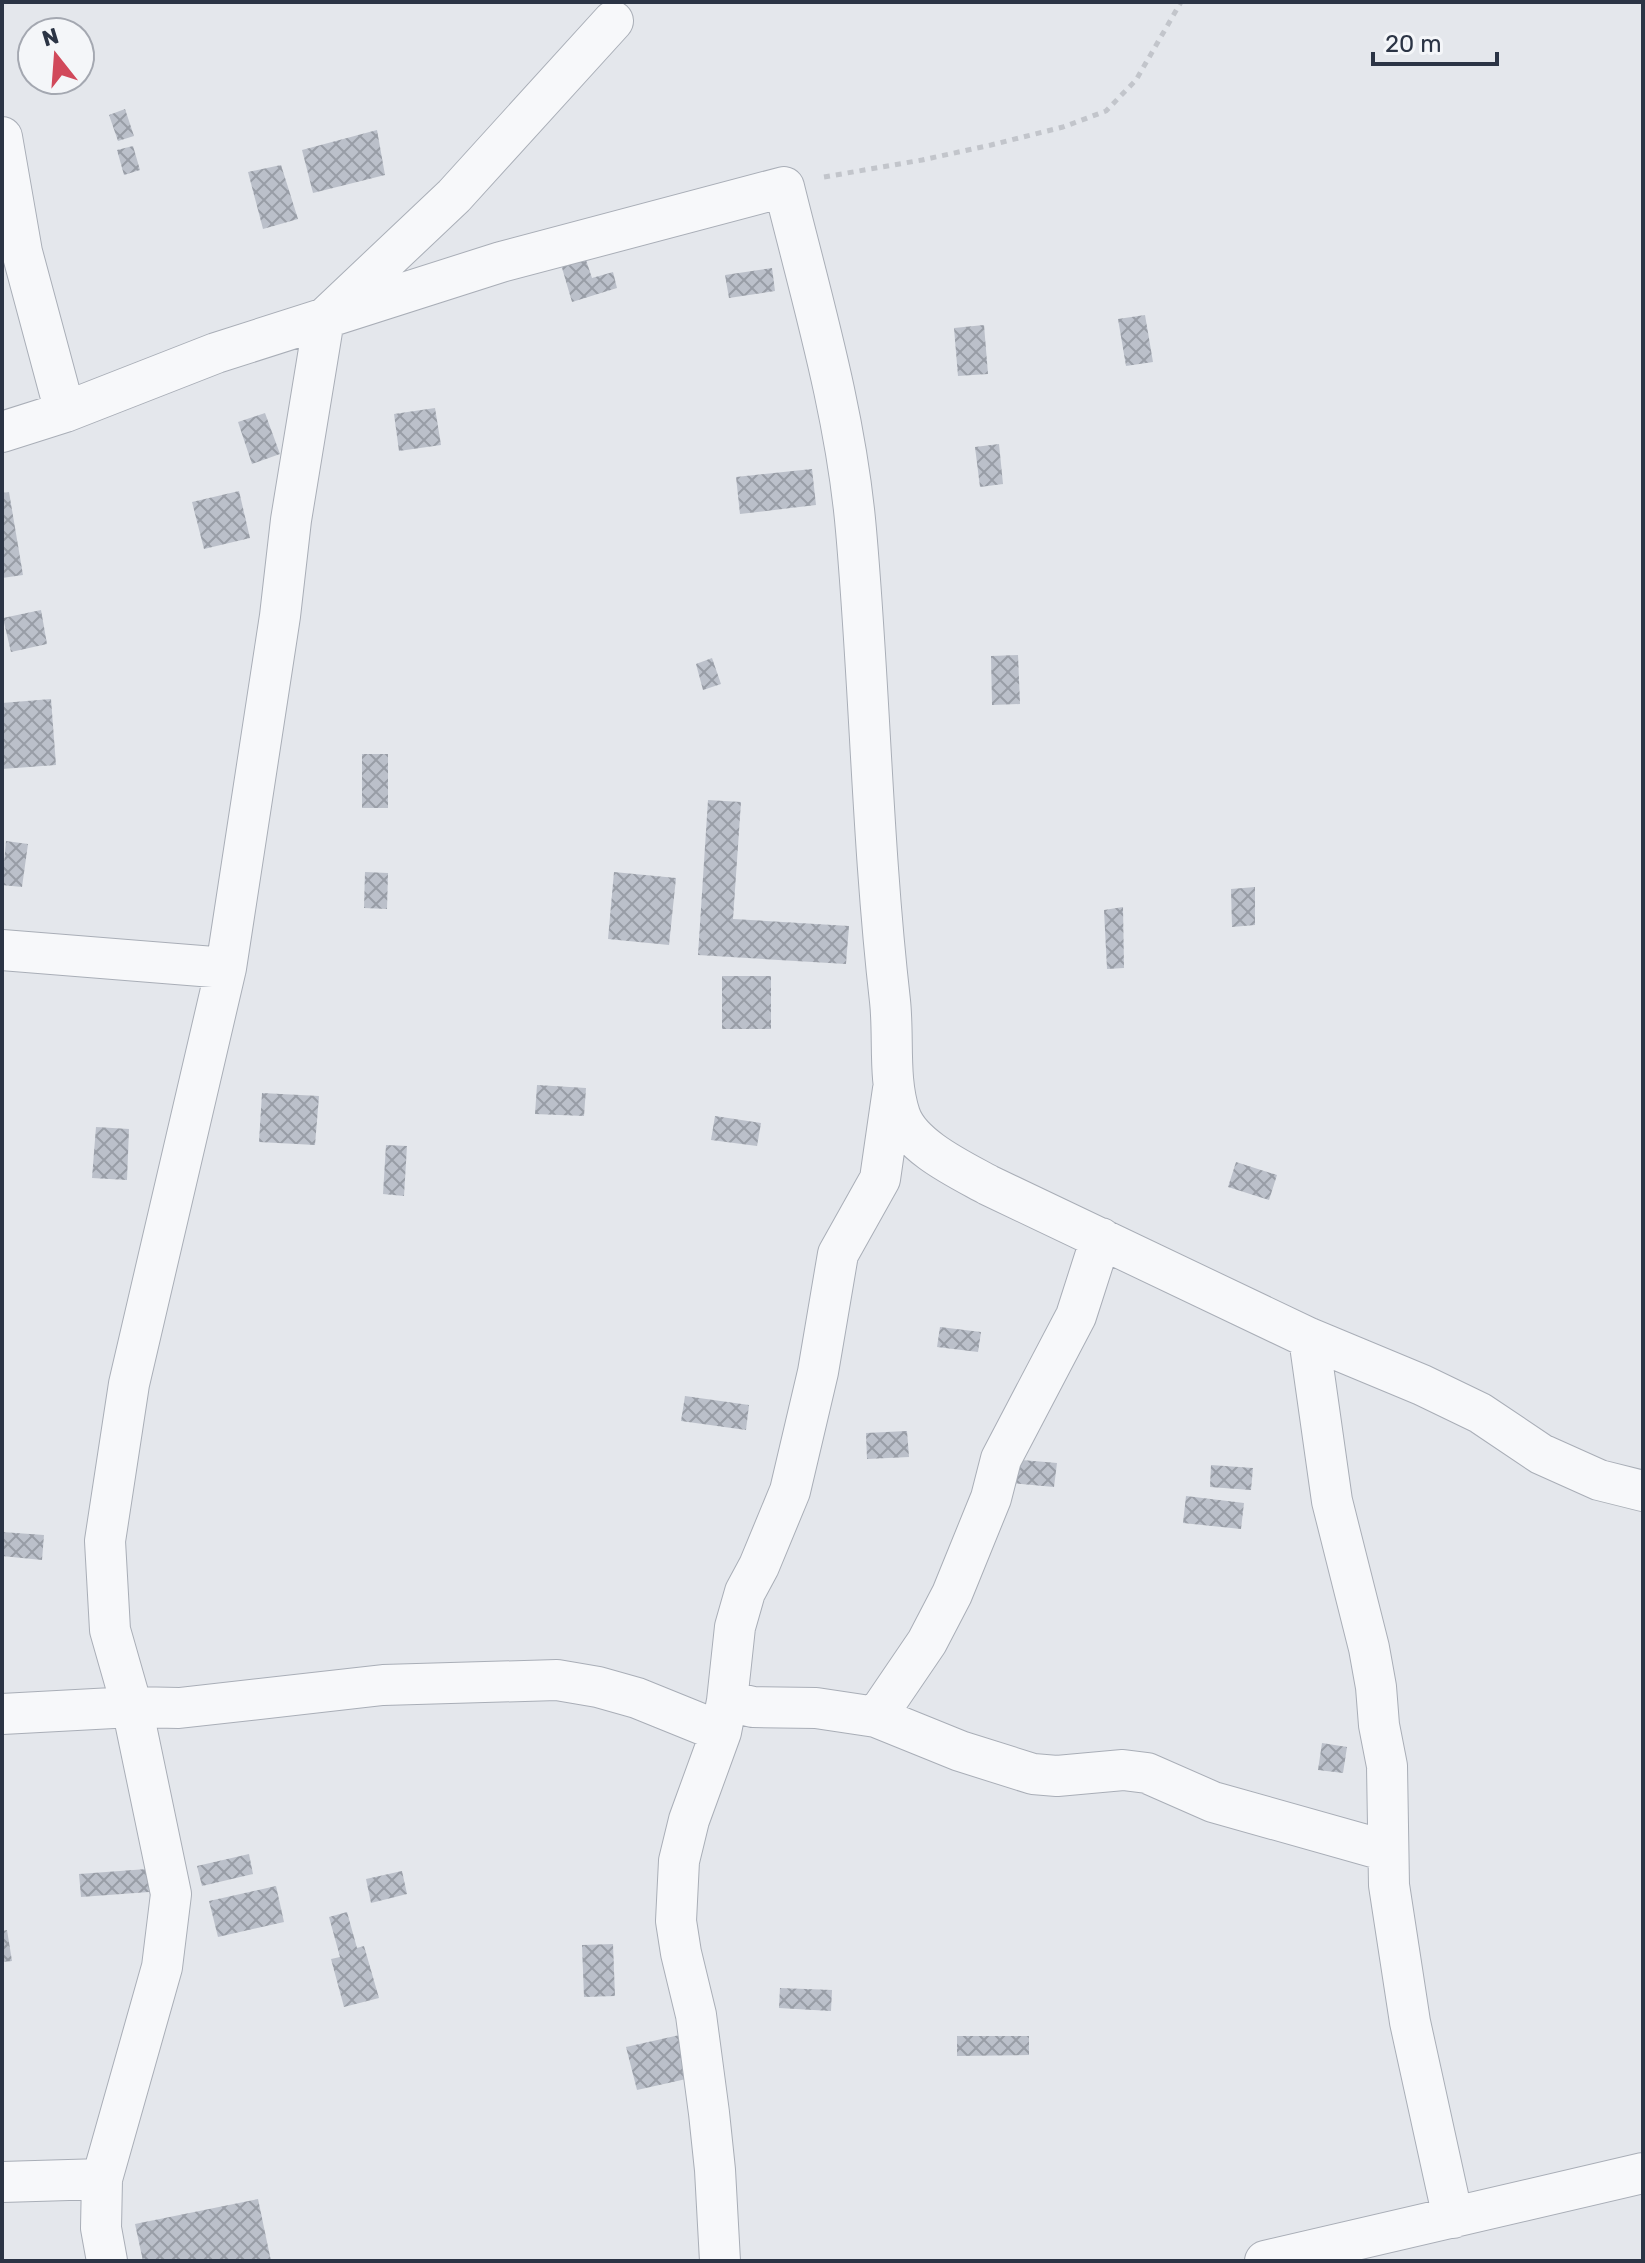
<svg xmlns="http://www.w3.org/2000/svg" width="1645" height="2263" font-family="Rubik,sans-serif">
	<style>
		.building { fill: url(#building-cross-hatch) }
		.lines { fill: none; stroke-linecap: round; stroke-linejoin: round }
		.street-casing { stroke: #a9aeb7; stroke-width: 42 }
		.path { stroke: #c2c5cb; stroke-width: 5; stroke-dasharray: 6 6; stroke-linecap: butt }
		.street { stroke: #f7f8fa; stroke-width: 40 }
	</style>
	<defs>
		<pattern id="building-cross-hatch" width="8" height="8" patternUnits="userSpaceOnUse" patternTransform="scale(2)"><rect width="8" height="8" fill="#bbc0ca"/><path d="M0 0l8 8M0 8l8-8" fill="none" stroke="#989da6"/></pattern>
	</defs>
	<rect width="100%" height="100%" fill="#e4e7ec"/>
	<path class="building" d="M125,109l9,27 -16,5 -9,-26z
		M377,130l8,45 -72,18 -11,-43z
		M133,146l7,24 -16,5 -7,-25z
		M281,165l17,54 -35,10 -15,-57z
		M584,254l8,24 21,-6 4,16 -45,14 -12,-41z
		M772,268l3,23 -46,7 -4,-23z
		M1145,315l8,47 -27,4 -8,-47z
		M984,325l4,49 -30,2 -4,-48z
		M435,408l6,37 -42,6 -5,-37z
		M265,413l15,41 -28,10 -14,-42z
		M999,444l4,40 -23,3 -5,-40z
		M812,469l4,36 -76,9 -4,-37z
		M239,491l11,47 -46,11 -12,-47z
		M9,492l14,83 -21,3v-85z
		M41,610l6,34 -36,8 -8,-34z
		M1018,655l2,49 -28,1 -1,-49z
		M712,658l9,26 -18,6 -7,-26z
		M51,699l5,66 -54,4v-66z
		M362,754h26v54h-26z
		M708,800l33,2 -8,117 116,7 -3,38 -148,-9z
		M6,841l22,3 -6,43 -20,-2z
		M365,872l23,1 -1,36 -23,-1z
		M614,872l62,6 -7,67 -61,-6z
		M1255,887v38l-23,2 -1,-38z
		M1123,907l1,61 -17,1 -3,-59z
		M722,976h49v53h-49z
		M537,1085l49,3 -2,28 -49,-2z
		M262,1093l57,3 -4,49 -56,-3z
		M715,1116l46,7 -4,23 -46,-6z
		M96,1127l33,2 -2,51 -35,-2z
		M386,1145l21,1 -3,50 -21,-2z
		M1236,1162l41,13 -8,25 -41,-13z
		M940,1327l41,5 -3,20 -41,-5z
		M685,1396l64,9 -3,25 -65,-9z
		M907,1431l2,26 -42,2 -1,-26z
		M1011,1459l46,4 -3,24 -45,-4z
		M1211,1465l42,3 -2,22 -41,-3z
		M1186,1496l58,7 -3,26 -58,-6z
		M2,1532l42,3 -2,25 -40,-4z
		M1322,1743l25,4 -4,26 -25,-3z
		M249,1854l4,20 -51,12 -5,-20z
		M147,1869l2,23 -68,5 -2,-23z
		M402,1871l5,23 -36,9 -5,-24z
		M276,1886l8,36 -66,15 -9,-36z
		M347,1912l10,36 7,-2 15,52 -35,9 -13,-48 9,-2 -11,-40z
		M7,1930l5,31 -10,1v-31z
		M613,1944l2,52 -31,1 -2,-52z
		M780,1988l52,2 -1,21 -52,-3z
		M684,2034l11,43 -58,13 -11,-43z
		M957,2036h72v19l-72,1z
		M258,2199l13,62h-128l-8,-37z"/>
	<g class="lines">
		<defs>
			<path id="street" d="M2,137l20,115 43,160
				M2,432l63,-20 151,-59 285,-91 283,-75c28,113 62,227 72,343 14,157 16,314 34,471 4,37 -2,78 10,114 11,32 61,55 88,70l321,153 113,47 58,28 61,41 58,26 44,11
				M2,950l224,18
				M1309,1338l23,163 37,147 7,39 3,38 8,41 2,119 21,137 43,196
				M727,1701l26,6 63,1 60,9 84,34 73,23 24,2 66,-6 24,3 66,29 174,49
				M2,1714l130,-7 47,1 204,-23 174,-5 41,7 39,11 84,34
				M876,1717l51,-75 25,-48 39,-96 10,-39 75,-143 25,-78
				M2,2182l100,-3
				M107,2261l-6,-33 1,-49 60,-212 9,-73 -39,-187 -22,-77 -5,-89 24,-157 97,-416 54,-352 11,-96 33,-201 130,-123 159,-175
				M720,2261l-5,-91 -6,-57 -13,-98 -15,-62 -5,-32 3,-60 10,-41 32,-88 6,-31 8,-74 10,-35 14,-26 31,-75 28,-119 20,-118 42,-75 13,-90
				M1265,2261l378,-88"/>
		</defs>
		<use href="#street" class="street-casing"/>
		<path class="path" d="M824,177l98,-17 69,-15 72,-18 43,-16 30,-31 45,-78"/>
		<use href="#street" class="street"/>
	</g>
	<rect width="1645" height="2263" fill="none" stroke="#2b3445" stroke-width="8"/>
	<g transform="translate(56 56) rotate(343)"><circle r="38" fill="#f4f6f9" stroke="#a4a8b1" stroke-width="2"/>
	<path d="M0-6L14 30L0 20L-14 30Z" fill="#d1495b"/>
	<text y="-12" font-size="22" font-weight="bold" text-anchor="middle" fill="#2b3445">N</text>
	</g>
	<path d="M1373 52v12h124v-12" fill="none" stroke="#2b3445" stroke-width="4"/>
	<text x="1385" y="52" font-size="24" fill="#2b3445" stroke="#f4f6f9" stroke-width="6" paint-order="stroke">20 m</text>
</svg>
